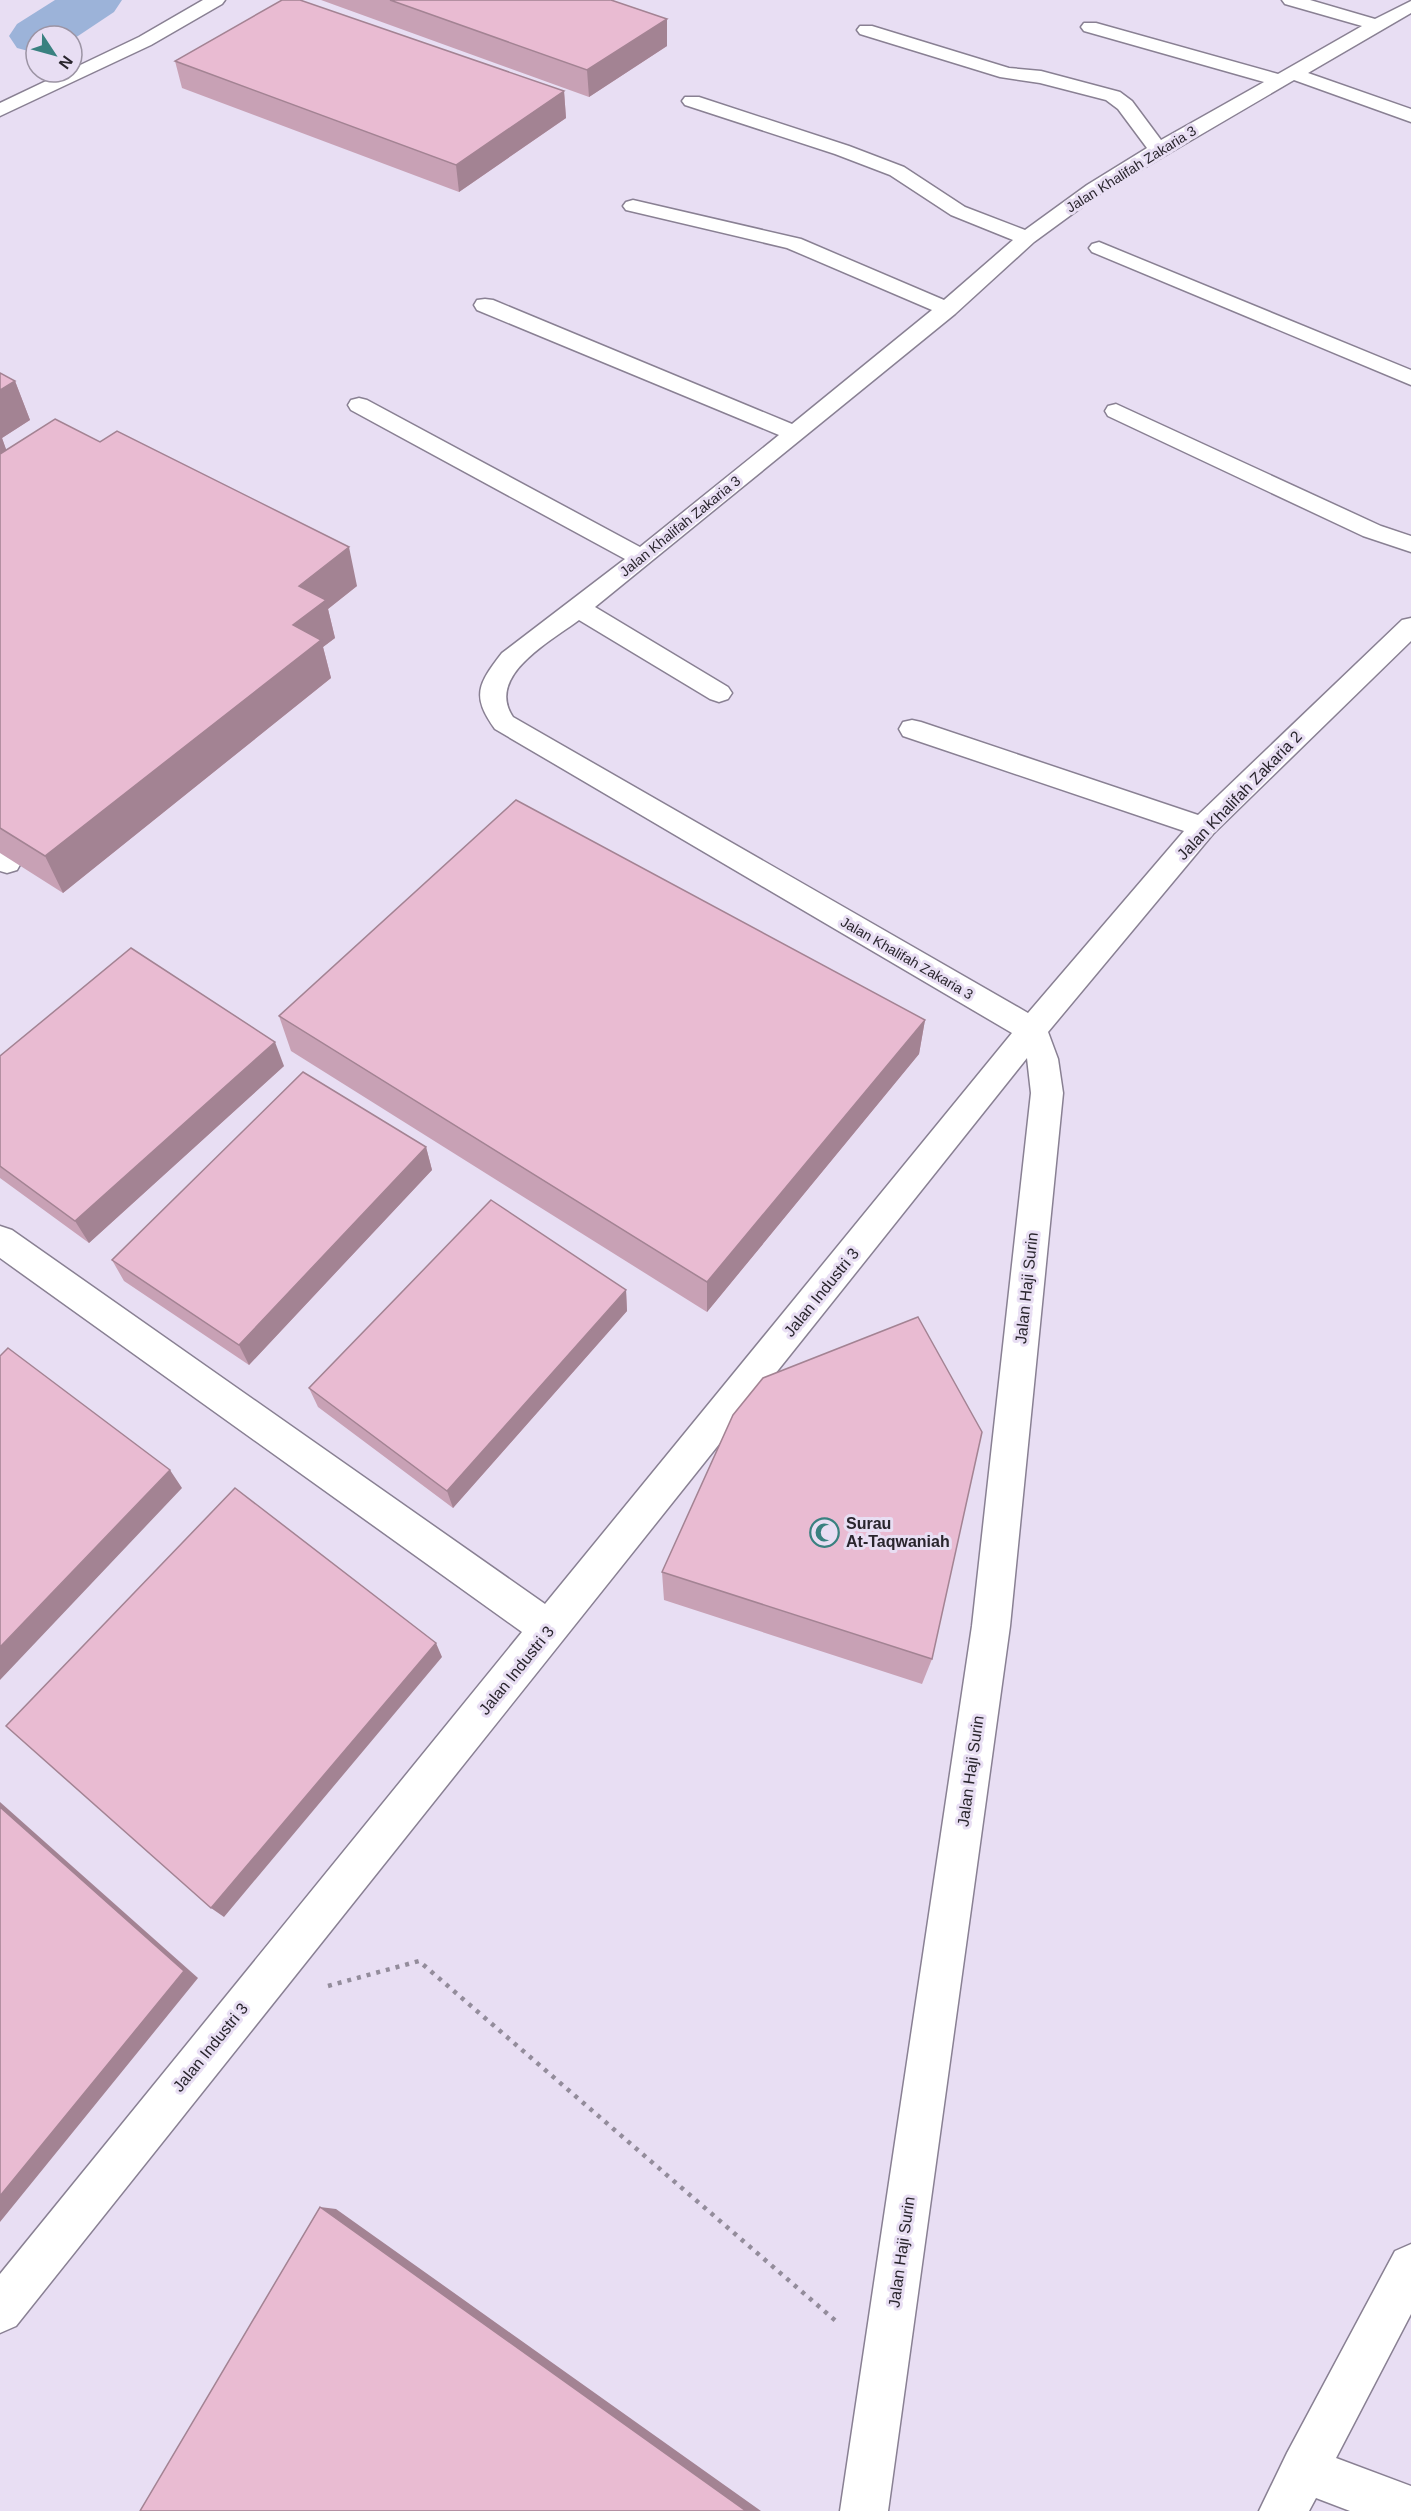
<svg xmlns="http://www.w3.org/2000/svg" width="1411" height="2511" font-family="Arial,sans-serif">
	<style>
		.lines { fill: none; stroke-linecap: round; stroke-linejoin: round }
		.river { fill: #9cb3d9; fill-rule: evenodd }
		.minor-casing { stroke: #898093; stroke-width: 3 }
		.path { stroke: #938c9b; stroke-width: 4.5; stroke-dasharray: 4 6; stroke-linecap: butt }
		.minor { fill: #fff; fill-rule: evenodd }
		.wall { fill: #c8a1b5 }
		.shaded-wall { fill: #a38393 }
		.building { fill: #e9bbd2; stroke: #a38393; stroke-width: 1.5 }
		.labels { text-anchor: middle; stroke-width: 6; stroke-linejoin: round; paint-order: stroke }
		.far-street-label { font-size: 14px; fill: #29252d; stroke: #e8def3 }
		.street-label { font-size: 16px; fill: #29252d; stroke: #e8def3 }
		.poi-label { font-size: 16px; font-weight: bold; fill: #29252d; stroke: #e8def3; text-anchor: start }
	</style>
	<rect width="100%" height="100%" fill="#e8def3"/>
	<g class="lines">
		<path class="river" d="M55,0h67l-8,12 -42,28v-4h-36v17l-19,-5 -8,-12 8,-12z"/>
		<defs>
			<path id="minor" d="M203,0h22l-3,4 -71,41 -151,71v-13l65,-31h7v-3l67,-32z
				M1282,0h28l65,19 36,-18v12l-103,60 103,36v13l-117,-42 -193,113 -67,49 -79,72 -360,293 133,80 4,6 -4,6 -9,3 -9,-3 -131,-79c-28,21 -94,56 -66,97l515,296 156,-182 -281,-95 -4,-7 4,-7 9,-2 9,2 277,93 204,-195 9,-2v23l-198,193 -165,198 10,27 5,34 -53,533 -122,885h-48l132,-885 59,-533 -4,-35 -1011,1268 -16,7v-59l522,-642 -522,-374v-32l12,4 533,374 467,-571 -517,-304c-24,-33 -17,-45 7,-76l123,-94 -274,-149 -3,-5 3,-5 8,-2 8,2 273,147 139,-112 -302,-125 -3,-5 3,-5 8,-1 8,1 299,124 140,-114 -145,-62 -161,-38 -3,-4 3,-4 7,-2 168,39 143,61 69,-60 -62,-25 -61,-40 -55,-21 -150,-49 -3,-4 3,-4h14l150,49 55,21 61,40 60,23 62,-45 60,-37 -29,-39 -12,-9 -66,-17 -40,-6 -140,-43 -3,-4 3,-4h12l137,42 32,3 79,21 12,9 29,39 103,-58 -180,-51 -3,-4 3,-4h12l182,51 84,-48 -77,-22z
				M1099,242l312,128v15l-319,-133 -3,-4 3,-4z
				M1116,404l265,122 30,10v16l-48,-16 -255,-120 -3,-5 3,-5z
				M0,848l17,8 4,7 -4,7 -10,3 -7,-2z
				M1411,2244v70l-75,144 75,28v25h-61l-34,-13 -7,13h-50l28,-58 108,-202z"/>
		</defs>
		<use href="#minor" class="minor-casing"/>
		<path class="path" d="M328,1986l91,-25 418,361"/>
		<use href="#minor" class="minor"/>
	</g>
	<path class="wall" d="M321,0h290l56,19v27l-78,51z
		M175,61l389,30 2,27 -107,74 -277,-104z
		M0,373l15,8 15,39 -28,18 4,12 351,136 -29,23 7,29 -12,9 8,31 -268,215 -63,-40z
		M279,1016l646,4 -6,34 -212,258 -416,-261z
		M0,1056l284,10 -195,177 -89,-65z
		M426,1147l6,23 -183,195 -125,-84 -12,-21z
		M626,1290l1,21 -174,197 -135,-101 -9,-19z
		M662,1572l270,87 -10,25 -258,-84z"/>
	<path class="shaded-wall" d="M667,19v27l-78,51 -2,-27z
		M564,91l2,27 -107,74 -3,-27z
		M15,381l15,39 -28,18 12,33 -14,9v-90z
		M349,547l8,39 -29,23 7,29 -12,9 8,31 -268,215 -18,-37 248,-231 6,-39z
		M925,1020l-6,34 -212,258v-30z
		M275,1042l9,24 -195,177 -14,-22z
		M426,1147l6,23 -183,195 -10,-20z
		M626,1290l1,21 -174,197 -6,-17z
		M170,1470l12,18 -182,192v-33z
		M436,1643l6,14 -218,260 -13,-9z
		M0,1802l198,176 -198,244z
		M320,2207l16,2 425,302h-15z"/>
	<path class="building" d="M282,0h18l264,91 -108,74 -281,-104z
		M390,0h221l56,19 -80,51z
		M0,373l15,8 -15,9z
		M55,419l45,23 17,-11 232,116 -50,39 27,14 -33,25 28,15 -276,216 -45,-28v-374z
		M516,800l409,220 -218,262 -428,-266z
		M131,948l144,94 -200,179 -75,-55v-110z
		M303,1072l123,75 -187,198 -127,-85z
		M491,1200l135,90 -179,201 -138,-103z
		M918,1317l64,115 -50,227 -270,-87 71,-157 30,-37z
		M8,1348l162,122 -170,177v-291z
		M235,1488l201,155 -225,265 -205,-182z
		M0,1807l184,164 -184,225z
		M320,2207l426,304h-606z"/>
	<defs>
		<symbol id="mosque-ring" viewBox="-11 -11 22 22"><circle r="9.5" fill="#e8def3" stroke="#398180" stroke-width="1.5"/><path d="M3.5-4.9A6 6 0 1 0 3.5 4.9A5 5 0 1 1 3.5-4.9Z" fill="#398180"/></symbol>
	</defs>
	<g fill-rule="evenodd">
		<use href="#mosque-ring" x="808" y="1516" width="33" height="33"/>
	</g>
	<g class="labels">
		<g class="far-street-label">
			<text transform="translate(1131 169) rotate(-32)" y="5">Jalan Khalifah Zakaria 3</text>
			<text transform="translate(680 526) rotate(-39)" y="5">Jalan Khalifah Zakaria 3</text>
			<text transform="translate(907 958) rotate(30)" y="5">Jalan Khalifah Zakaria 3</text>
		</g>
		<g class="street-label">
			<text transform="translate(1239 795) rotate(-46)" y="6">Jalan Khalifah Zakaria 2</text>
			<text transform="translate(1026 1288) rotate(-84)" y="6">Jalan Haji Surin</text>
			<text transform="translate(821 1292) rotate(-51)" y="6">Jalan Industri 3</text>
			<text transform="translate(516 1670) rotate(-51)" y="6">Jalan Industri 3</text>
			<text transform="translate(970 1771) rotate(-82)" y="6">Jalan Haji Surin</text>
			<text transform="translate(210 2047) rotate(-51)" y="6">Jalan Industri 3</text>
			<text transform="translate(901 2252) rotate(-82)" y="6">Jalan Haji Surin</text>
		</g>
		<g class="poi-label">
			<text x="846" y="1529">Surau<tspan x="846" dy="18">At-Taqwaniah</tspan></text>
		</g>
	</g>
	<g transform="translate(54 54) rotate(126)"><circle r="28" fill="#e8def3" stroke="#9c94a4" stroke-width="1.5"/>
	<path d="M0-4.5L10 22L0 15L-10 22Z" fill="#398180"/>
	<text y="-9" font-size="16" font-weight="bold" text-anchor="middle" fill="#29252d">N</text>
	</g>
</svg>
